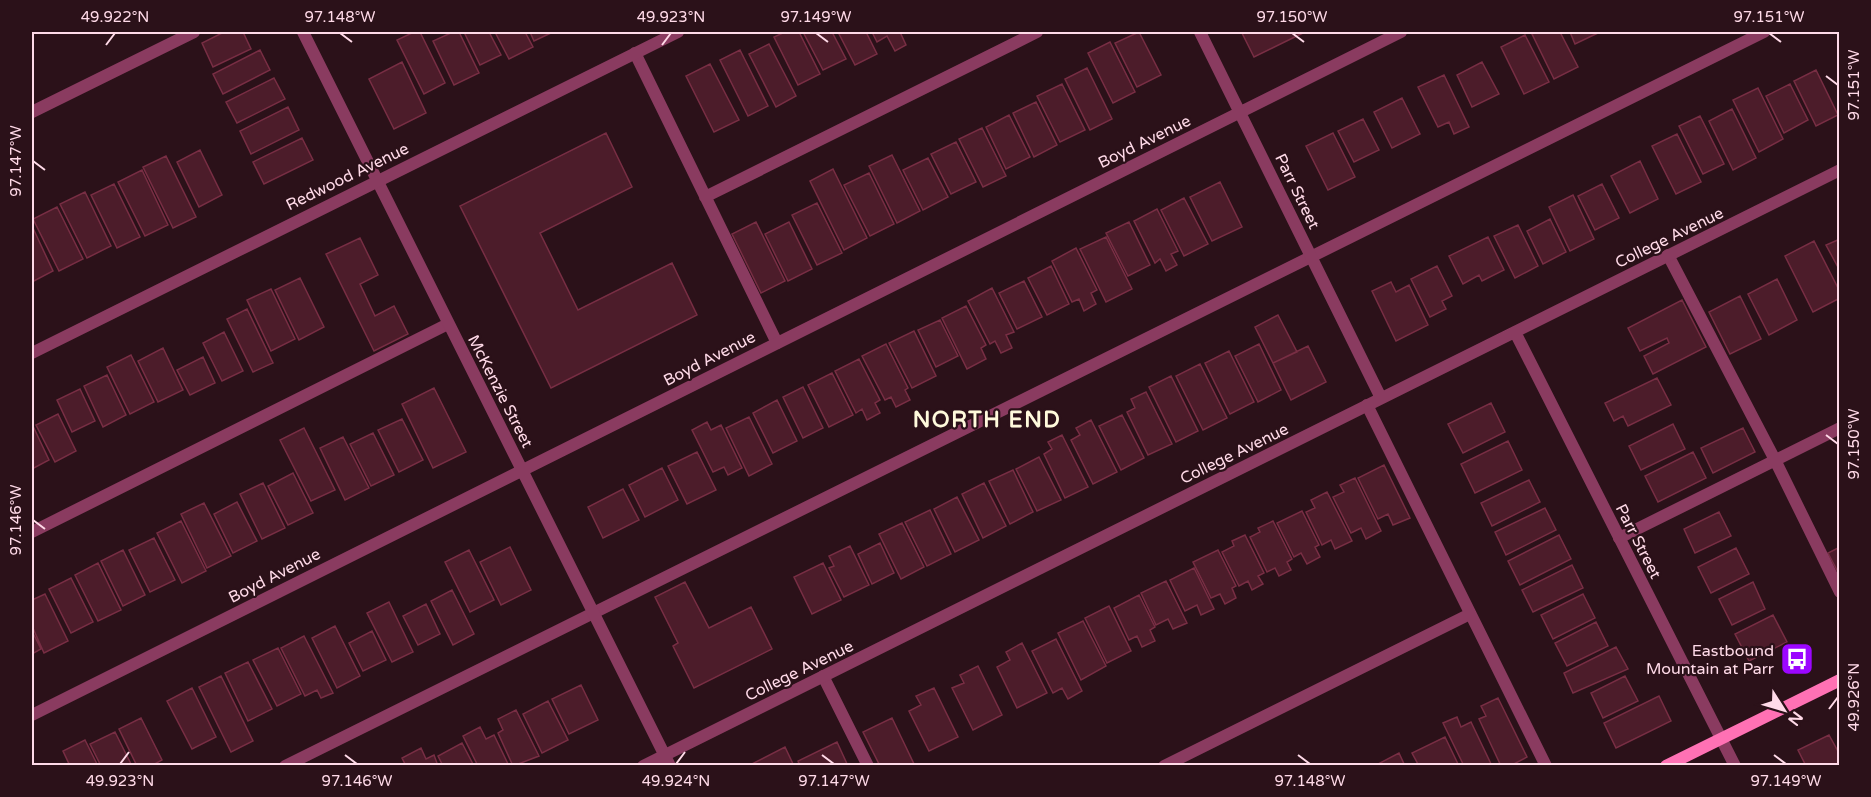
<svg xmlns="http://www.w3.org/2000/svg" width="1871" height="797" font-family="'Varela Round',sans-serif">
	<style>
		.building { fill: #4c1c2a; stroke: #782e44; stroke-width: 1.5 }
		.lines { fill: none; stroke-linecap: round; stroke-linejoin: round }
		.service { stroke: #8a3b60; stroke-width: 12 }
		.minor { stroke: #8a3b60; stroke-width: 12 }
		.tertiary { stroke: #8a3b60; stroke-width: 12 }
		.secondary { stroke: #ff71b4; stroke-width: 12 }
		.ticks { fill: none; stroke: #ffdae8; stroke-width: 2 }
		.labels { text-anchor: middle; stroke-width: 4.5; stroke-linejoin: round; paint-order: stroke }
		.street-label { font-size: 16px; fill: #ffdae8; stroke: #2b1119 }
		.poi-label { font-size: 16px; fill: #ffdae8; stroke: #2b1119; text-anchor: end }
		.district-label { font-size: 22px; font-weight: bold; letter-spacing: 1.5px; fill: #fffadc; stroke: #2b1119 }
		.neatline { fill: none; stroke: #ffdae8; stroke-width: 2 }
		.ticks-label { font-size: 15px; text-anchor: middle; fill: #ffdae8 }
	</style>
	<rect width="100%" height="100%" fill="#2b1119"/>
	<path class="building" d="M224,32h19l8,17 -38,18 -11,-24z
		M414,32h6l25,51 -21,11 -27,-54z
		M453,32h6l20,41 -25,12 -21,-44z
		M464,32h25l12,23 -21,10z
		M495,32h30l8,15 -24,12z
		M530,32h23l-19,9z
		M785,32h14l21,42 -22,11 -24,-48z
		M803,32h29l14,27 -23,11z
		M838,32h28l11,22 -22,11z
		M872,32h28l6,13 -11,6 -8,-15 -10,6z
		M1139,32l22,43 -24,12 -22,-44z
		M1244,32h61l-51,25 -12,-24z
		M1536,32h24l18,35 -24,12 -22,-45z
		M1570,32h30l-25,12z
		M1525,35l24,47 -25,12 -23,-47z
		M1110,42l25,50 -22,11 -25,-50z
		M769,44l27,52 -20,11 -27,-53z
		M260,50l10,20 -47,24 -10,-20z
		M740,50l28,56 -20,10 -28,-56z
		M402,62l24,51 -32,16 -25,-50z
		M1482,62l17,32 -27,13 -15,-32z
		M710,64l29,56 -25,12 -28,-56z
		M1087,68l25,51 -22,11 -25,-51z
		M1816,70l22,45 -22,11 -22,-45z
		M1444,75l25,52 -15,7 -5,-12 -11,5 -20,-40z
		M274,78l11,21 -48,24 -11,-21z
		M1062,84l23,46 -25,12 -23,-46z
		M1790,84l18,36 -24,13 -18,-37z
		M1758,88l25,51 -24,13 -26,-52z
		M1402,98l18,36 -28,14 -18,-36z
		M1036,102l21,43 -23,12 -21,-44z
		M288,107l11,23 -48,24 -11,-23z
		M1732,109l24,49 -23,12 -24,-49z
		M1009,115l21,42 -24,12 -20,-42z
		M1700,116l24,48 -21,10 -24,-48z
		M1363,119l16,31 -25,12 -16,-31z
		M982,128l24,48 -23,11 -24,-48z
		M606,133l26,54 -92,46 38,77 94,-47 25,52 -146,73 -91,-182z
		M1333,133l22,44 -27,13 -22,-44z
		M1677,134l24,48 -25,12 -24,-48z
		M302,138l11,22 -49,24 -11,-22z
		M956,142l20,40 -25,12 -20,-40z
		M200,150l22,45 -23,12 -22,-45z
		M892,155l28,56 -23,12 -28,-57z
		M166,156l30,61 -23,11 -30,-61z
		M928,158l20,39 -25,13 -20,-40z
		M1640,161l18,38 -28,14 -19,-37z
		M833,169l34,69 -23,12 -34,-69z
		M142,170l26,55 -23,11 -27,-54z
		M869,173l25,51 -24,12 -26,-51z
		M1220,182l22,45 -30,14 -22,-44z
		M114,184l26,53 -23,11 -26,-53z
		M1602,184l17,34 -24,12 -17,-34z
		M85,192l26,54 -24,12 -27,-54z
		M1573,195l21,44 -24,12 -21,-44z
		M1184,198l24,46 -24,12 -23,-46z
		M817,203l25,50 -25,12 -25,-50z
		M57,207l26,52 -24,12 -26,-52z
		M1157,209l21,42 -7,3 6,11 -11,6 -6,-12 -5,4 -21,-42z
		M1550,219l16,33 -23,12 -16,-33z
		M756,222l29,59 -24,12 -29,-59z
		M789,222l23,47 -24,12 -23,-47z
		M1129,222l21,43 -22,11 -22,-43z
		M1518,225l20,41 -23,12 -21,-42z
		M32,226l21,45 -21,11z
		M1106,237l26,52 -26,13 -26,-53z
		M1488,237l16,33 -22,11 -3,-6 -16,9 -14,-28z
		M360,238l18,37 -18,9 15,32 19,-10 14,28 -34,17 -48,-97z
		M1840,239v32l-14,-26z
		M1814,241l26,51v6l-27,14 -28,-56z
		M1076,248l21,42 -6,3 5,11 -12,7 -5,-12 -7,3 -20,-41z
		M1051,266l18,38 -22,11 -19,-37z
		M1437,266l15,30 -10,5 4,8 -16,8 -19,-38z
		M300,278l24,49 -25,13 -24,-50z
		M1777,279l20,41 -28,15 -21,-41z
		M1024,281l18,36 -25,12 -18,-36z
		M1391,282l5,10 13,-7 19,40 -32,16 -24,-50z
		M992,288l22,44 -8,3 6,13 -11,5 -6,-12 -5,3 -22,-43z
		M271,289l24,50 -24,12 -24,-51z
		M1740,296l21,43 -31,15 -21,-42z
		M1682,300l24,47 -53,27 -9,-18 25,-13 -2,-5 -27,13 -12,-23z
		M966,306l20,39 -5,3 5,11 -19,10 -25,-51z
		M247,309l26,54 -20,9 -26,-53z
		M1278,315l19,37 -24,11 -18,-36z
		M940,320l18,36 -22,11 -18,-37z
		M914,331l22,45 -24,12 -23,-45z
		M224,332l19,39 -21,10 -19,-38z
		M886,344l22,44 -3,2 5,10 -14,7 -5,-10 -6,3 -23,-44z
		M1259,344l22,46 -23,12 -23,-46z
		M1308,346l18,36 -35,18 -18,-37z
		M163,348l20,42 -25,12 -20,-41z
		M1229,351l25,51 -24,12 -25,-51z
		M131,355l23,47 -24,12 -23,-47z
		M203,357l12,26 -25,12 -13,-25z
		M859,359l21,41 -5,3 5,10 -13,7 -5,-11 -6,4 -21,-42z
		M1200,364l27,54 -24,12 -27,-54z
		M832,373l21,42 -24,12 -21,-42z
		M107,375l19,40 -23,12 -19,-41z
		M1171,376l27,55 -22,11 -27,-55z
		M1657,378l14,27 -43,21 -5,-10 -9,5 -9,-18z
		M803,387l20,41 -20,10 -20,-41z
		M434,388l32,64 -33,16 -31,-64z
		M80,389l15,32 -23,11 -15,-32z
		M1146,392l26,52 -24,11 -21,-43 8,-4 -4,-9z
		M777,400l20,41 -24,12 -20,-40z
		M1491,403l14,29 -42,21 -15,-29z
		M58,414l18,37 -21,11 -19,-37z
		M1122,415l22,43 -23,12 -22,-44z
		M749,417l23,47 -23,12 -23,-48z
		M402,419l21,41 -24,12 -21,-42z
		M1091,420l26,52 -24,12 -22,-44 9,-5 -4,-7z
		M707,422l4,8 10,-5 21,43 -14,7 -4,-8 -11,5 -21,-42z
		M32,424l17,36 -17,9z
		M1673,424l12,25 -44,21 -12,-24z
		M304,428l31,62 -24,11 -31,-61z
		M1743,428l12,24 -42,21 -12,-25z
		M373,433l21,42 -23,11 -21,-42z
		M1062,435l26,52 -23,11 -21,-44 8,-5 -4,-7z
		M343,437l26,51 -24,12 -25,-52z
		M1508,441l14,29 -47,23 -14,-29z
		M697,452l19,38 -29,14 -19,-38z
		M1693,452l13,26 -48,24 -13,-26z
		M1039,457l22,43 -24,11 -21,-42z
		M1384,465l26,53 -17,7 -5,-11 -10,5 -20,-41z
		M662,468l16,32 -33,17 -16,-32z
		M1013,470l20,42 -23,12 -21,-43z
		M293,473l20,40 -25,12 -20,-39z
		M1355,478l26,53 -15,8 -5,-11 -10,5 -18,-36 11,-5 -4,-7z
		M1529,480l11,22 -48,24 -11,-23z
		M263,483l22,45 -23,11 -22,-45z
		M984,483l22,43 -23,12 -21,-44z
		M623,489l16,31 -36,18 -15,-31z
		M1327,492l25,49 -17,8 -4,-9 -9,5 -16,-33 9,-4 -4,-8z
		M957,497l22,43 -24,12 -21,-43z
		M237,502l20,39 -24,12 -19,-39z
		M204,503l27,53 -24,12 -26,-54z
		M1545,508l11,22 -50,25 -11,-23z
		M930,510l21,44 -24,12 -22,-44z
		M1302,511l17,34 -4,2 5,10 -13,7 -6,-11 -7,4 -17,-34z
		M1719,512l12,24 -36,17 -11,-24z
		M181,521l25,50 -24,12 -25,-50z
		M1273,521l19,38 -5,3 4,8 -12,6 -4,-8 -8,4 -17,-35 10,-5 -2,-4z
		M902,523l22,44 -23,12 -22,-45z
		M1245,535l19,38 -6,3 5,8 -11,6 -4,-9 -9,5 -17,-34 12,-6 -2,-5z
		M1559,535l12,24 -51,26 -12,-24z
		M154,538l21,42 -25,12 -21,-42z
		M880,543l14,30 -22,11 -14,-30z
		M850,546l19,39 -25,12 -15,-29 5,-2 -5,-10z
		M510,547l21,43 -30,15 -21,-43z
		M1840,547v29l-12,-23z
		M1736,548l13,26 -38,19 -13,-26z
		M123,550l22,45 -22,11 -22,-45z
		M469,550l25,50 -24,12 -25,-50z
		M1218,550l18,36 -4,2 4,10 -11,6 -5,-10 -9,4 -18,-36z
		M98,563l23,47 -23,11 -23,-46z
		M823,563l18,37 -29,14 -18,-37z
		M1572,565l11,23 -50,24 -11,-22z
		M1194,568l20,41 -13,6 -4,-10 -12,6 -15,-31z
		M71,578l22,44 -22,11 -22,-44z
		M1166,581l21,42 -14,6 -5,-10 -12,6 -15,-32z
		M685,582l24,46 42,-21 21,42 -78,39 -21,-42 5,-3 -23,-46z
		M1753,582l12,27 -33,16 -13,-26z
		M452,590l22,44 -21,11 -22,-44z
		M45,594l23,47 -24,12 -12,-27v-26z
		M1583,594l12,24 -42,21 -12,-24z
		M1139,595l16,32 -5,3 5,11 -13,6 -5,-11 -8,4 -15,-32z
		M389,602l24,50 -21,10 -25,-49z
		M426,604l14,30 -22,11 -15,-29z
		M1109,606l22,45 -24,12 -22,-45z
		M1773,615l14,27 -38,19 -14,-27z
		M1083,621l23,45 -25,14 -23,-47z
		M1596,622l12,24 -41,20 -12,-23z
		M335,626l25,50 -23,12 -25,-50z
		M32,631l9,18 -9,5z
		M372,631l14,29 -23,11 -14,-28z
		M304,636l29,57 -12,5 -4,-8 -12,6 -24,-48z
		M1056,639l26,52 -14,8 -6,-11 -9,5 -21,-42z
		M1022,643l25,50 -30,15 -20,-41 13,-7 -4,-8z
		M1616,647l12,22 -55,24 -9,-20z
		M278,648l23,46 -24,12 -24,-46z
		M248,662l24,47 -24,12 -23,-48z
		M978,666l24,49 -29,15 -21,-42 12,-5 -4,-8z
		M221,676l32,65 -22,11 -32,-65z
		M1625,676l13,25 -35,17 -12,-25z
		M581,685l17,35 -29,14 -17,-35z
		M192,688l24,49 -24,12 -25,-48z
		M934,688l24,49 -29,14 -20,-40 12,-6 -5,-9z
		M1659,696l12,25 -55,27 -12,-25z
		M1498,698l29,59 -17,9h-9l-22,-47 7,-3 -5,-10z
		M548,701l20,39 -26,13 -19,-39z
		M516,710l23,46 -26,10 -15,-33 5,-3 -5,-11z
		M1457,717l4,10 10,-5 21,44h-28l-21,-43z
		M141,718l21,42 -11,6h-14l-18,-37z
		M892,718l23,48h-35l-17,-34z
		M480,727l6,12 8,-4 15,31h-31l-15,-30z
		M115,732l17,34h-31l-11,-22z
		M1829,735l11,20v11h-34l-8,-16z
		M1445,737l14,29h-40l-7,-13z
		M85,740l13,26h-28l-7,-15z
		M837,742l11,24h-48l-2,-5z
		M462,743l12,23h-31l-5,-10z
		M785,747l9,19h-46z
		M421,748l5,11 8,-4 4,11h-32l-4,-8z
		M1399,753l6,13h-26l-1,-2z"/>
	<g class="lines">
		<path class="service" d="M635,53l142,290
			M32,112l162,-80
			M705,197l332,-165
			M1668,255l107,205 65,132
			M1367,405l179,361
			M32,532l416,-208
			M1619,538l221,-110
			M823,676l45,90
			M285,766l1479,-734
			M1164,766l306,-152"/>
		<path class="minor" d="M303,32l367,734
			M1200,32l181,366
			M1515,332l220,434
			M32,715l1369,-683
			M643,766l1197,-596"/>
		<path class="tertiary" d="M32,353l646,-321"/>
		<path class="secondary" d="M1666,766l174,-86"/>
	</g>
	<path class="ticks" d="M340,33l12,9M816,33l12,9M1292,33l12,9M1769,33l12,9M106,45l9,-12M662,45l9,-12M1826,76l12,9M33,161l12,9M1826,435l12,9M33,520l12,9M1829,709l9,-12M345,755l12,9M822,755l12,9M1298,755l12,9M1774,755l12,9M120,764l9,-12M676,764l9,-12"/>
	<defs>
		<symbol id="bus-square" viewBox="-11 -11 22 22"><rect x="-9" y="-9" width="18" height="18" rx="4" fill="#9c06ff" stroke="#2b1119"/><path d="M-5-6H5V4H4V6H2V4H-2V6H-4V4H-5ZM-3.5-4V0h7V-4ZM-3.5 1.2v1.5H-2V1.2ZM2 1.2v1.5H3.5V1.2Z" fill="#fff"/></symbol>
	</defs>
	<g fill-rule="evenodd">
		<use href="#bus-square" x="1778" y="640" width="38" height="38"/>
	</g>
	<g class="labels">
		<g class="street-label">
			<text transform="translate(1144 141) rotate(-26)" y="6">Boyd Avenue</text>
			<text transform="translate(347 176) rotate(-26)" y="6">Redwood Avenue</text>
			<text transform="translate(1298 191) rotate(64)" y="6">Parr Street</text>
			<text transform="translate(1669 237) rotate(-26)" y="6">College Avenue</text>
			<text transform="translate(709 358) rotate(-27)" y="6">Boyd Avenue</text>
			<text transform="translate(501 391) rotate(63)" y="6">McKenzie Street</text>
			<text transform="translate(1234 453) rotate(-26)" y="6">College Avenue</text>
			<text transform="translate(1639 541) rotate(63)" y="6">Parr Street</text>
			<text transform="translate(274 575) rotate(-27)" y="6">Boyd Avenue</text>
			<text transform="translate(799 670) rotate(-26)" y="6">College Avenue</text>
		</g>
		<g class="poi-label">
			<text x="1774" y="656">Eastbound<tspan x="1774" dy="18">Mountain at Parr</tspan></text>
		</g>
		<g class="district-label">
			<text x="987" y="427">NORTH END</text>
		</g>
	</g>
	<rect width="1871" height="797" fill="none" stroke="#2b1119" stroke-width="66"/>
	<g transform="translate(1784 710) rotate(127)" stroke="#2b1119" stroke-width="4.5" paint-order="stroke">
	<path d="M0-4.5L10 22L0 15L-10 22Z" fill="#ffdae8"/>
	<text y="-9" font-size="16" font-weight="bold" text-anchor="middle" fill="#ffdae8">N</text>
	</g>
	<rect x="33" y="33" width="1805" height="731" class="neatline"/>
	<g class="ticks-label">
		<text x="115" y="22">49.922°N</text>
		<text x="340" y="22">97.148°W</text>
		<text x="671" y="22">49.923°N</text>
		<text x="816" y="22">97.149°W</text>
		<text x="1292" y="22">97.150°W</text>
		<text x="1769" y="22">97.151°W</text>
		<text transform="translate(1854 85) rotate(-90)" y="5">97.151°W</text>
		<text transform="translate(16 161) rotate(-90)" y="5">97.147°W</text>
		<text transform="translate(1854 444) rotate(-90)" y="5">97.150°W</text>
		<text transform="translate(16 520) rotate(-90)" y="5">97.146°W</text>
		<text transform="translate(1854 697) rotate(-90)" y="5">49.926°N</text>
		<text x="120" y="786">49.923°N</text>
		<text x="357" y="786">97.146°W</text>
		<text x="676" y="786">49.924°N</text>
		<text x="834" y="786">97.147°W</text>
		<text x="1310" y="786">97.148°W</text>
		<text x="1786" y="786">97.149°W</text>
	</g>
</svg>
